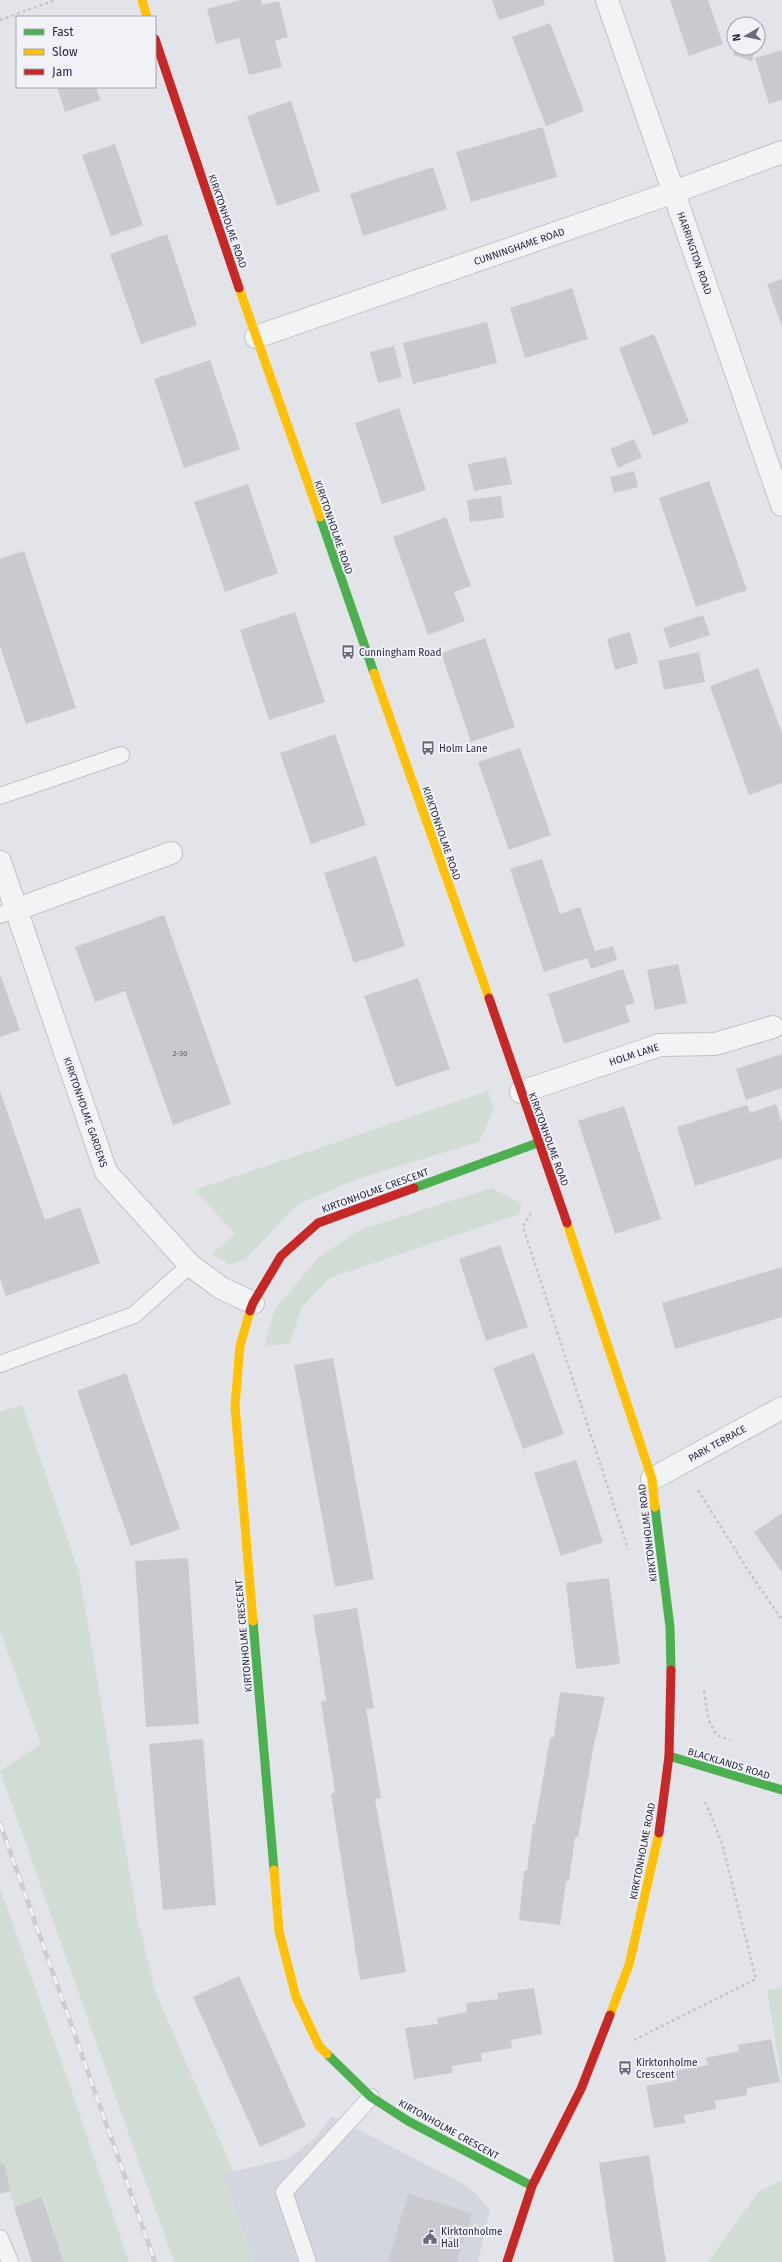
<svg xmlns="http://www.w3.org/2000/svg" width="782" height="2262" font-family="'Fira Sans',sans-serif">
	<style>
		.built { fill: #d4d6df }
		.green { fill: #d1dcd4 }
		.building { fill: #c9cad0 }
		.lines { fill: none; stroke-linecap: round; stroke-linejoin: round }
		.lane-casing { stroke: #c1c2c7; stroke-width: 18 }
		.street-casing { stroke: #c1c2c7; stroke-width: 24 }
		.path { stroke: #c4c5cb; stroke-width: 2.5; stroke-dasharray: 3 3; stroke-linecap: butt }
		.lane { stroke: #f2f3f5; stroke-width: 16 }
		.street { stroke: #f2f3f5; stroke-width: 22 }
		.fast { stroke: #4caf50; stroke-width: 9 }
		.slow { stroke: #ffc107; stroke-width: 9 }
		.jam { stroke: #c62828; stroke-width: 9 }
		.rail-casing { stroke: #cbccd0; stroke-width: 4.5 }
		.rail { stroke: #f1f2f8; stroke-width: 3; stroke-dasharray: 9; stroke-linecap: butt }
		.labels { text-anchor: middle; stroke-width: 4; stroke-linejoin: round; paint-order: stroke }
		.number-label { font-size: 8px; fill: #525468 }
		.street-label { font-size: 10px; fill: #282b43; stroke: #f1f2f8 }
		.poi-label { font-size: 10px; fill: #282b43; stroke: #f1f2f8; text-anchor: start }
	</style>
	<rect width="100%" height="100%" fill="#e3e4e9"/>
	<path class="built" d="M332,2116l130,67 15,12 13,15 -12,52h-224l-32,-88 68,-16 25,-20z"/>
	<path class="green" d="M488,1091l6,18 -15,33 -122,37 -59,25 -53,55 -15,6 -18,-11 23,-20 -40,-44z
		M491,1188l30,15 -1,11 -191,64 -27,29 -12,36 -26,4 11,-38 44,-52 41,-27z
		M22,1405l57,167 58,344 19,77 77,178 -11,4 32,87h-80l-174,-491 41,-27 -41,-113v-219z
		M0,1888l77,218 52,156h-65l-21,-65 -29,10 -10,-43h-4z
		M782,1987v95l-15,-92z
		M782,2180v82h-74l50,-70z"/>
	<path class="building" d="M241,0h20l1,5 17,-4 9,36 -13,4 7,26 -33,8 -10,-37 -23,6 -9,-35z
		M492,0h52l1,5 -46,15z
		M670,0h38l15,44 -34,12z
		M745,19l19,6 -6,16v-17h-15z
		M550,23l34,88 -38,15 -34,-89z
		M735,48h21l-4,13 -19,-6z
		M782,50v50l-13,4 -14,-46z
		M57,87h39l4,13 -35,12z
		M291,101l29,90 -43,15 -30,-90z
		M543,127l14,50 -86,25 -15,-50z
		M115,144l28,81 -32,11 -29,-81z
		M433,167l14,42 -84,27 -13,-42z
		M167,234l30,91 -56,19 -31,-90z
		M782,279v48l-15,-43z
		M572,288l16,51 -63,19 -15,-50z
		M487,322l10,41 -84,21 -10,-41z
		M654,334l35,88 -36,14 -34,-88z
		M394,346l8,31 -24,6 -8,-31z
		M210,360l30,89 -56,19 -30,-89z
		M399,408l27,82 -44,14 -27,-81z
		M634,439l8,18 -24,11 -8,-19z
		M506,457l6,27 -38,7 -6,-27z
		M634,471l4,16 -24,6 -4,-16z
		M709,481l38,109 -51,17 -37,-109z
		M248,484l30,89 -53,19 -31,-90z
		M501,496l3,22 -34,4 -3,-22z
		M446,517l25,69 -17,6 11,29 -37,14 -35,-98z
		M24,551l52,157 -50,16 -26,-78v-87z
		M295,612l30,90 -56,18 -29,-90z
		M703,615l7,20 -40,13 -7,-20z
		M630,632l8,31 -23,7 -8,-31z
		M485,638l30,89 -44,15 -30,-89z
		M699,652l6,30 -41,8 -6,-29z
		M758,668l24,65v50l-33,12 -39,-109z
		M335,734l31,91 -55,19 -31,-91z
		M520,748l31,87 -42,15 -31,-88z
		M376,856l29,90 -51,17 -30,-90z
		M542,859l18,55 20,-7 15,44 18,-5 4,14 -26,9 -4,-11 -43,14 -34,-103z
		M164,915l67,189 -58,21 -48,-134 -30,11 -20,-55z
		M678,964l9,39 -32,7 -8,-40z
		M623,969l12,34 -10,3 5,16 -66,22 -16,-50z
		M0,974l20,56 -20,7z
		M418,978l32,91 -54,18 -32,-91z
		M782,1054v34l-36,12 -10,-31z
		M0,1091l45,129 35,-13 20,56 -94,33 -6,-17z
		M776,1104l6,19v35l-87,28 -18,-59 70,-22 3,8z
		M624,1106l37,113 -46,15 -37,-113z
		M500,1245l28,82 -42,14 -27,-82z
		M782,1267v50l-107,32 -13,-46z
		M534,1353l30,81 -41,15 -30,-81z
		M333,1358l41,221 -39,8 -41,-222z
		M126,1373l54,156 -49,17 -54,-155z
		M576,1460l27,82 -42,14 -27,-83z
		M782,1513v60l-28,-41z
		M188,1558l11,166 -53,3 -11,-166z
		M609,1578l11,86 -44,5 -10,-86z
		M357,1608l17,100 -8,1 15,89 -6,1 31,173 -46,8 -29,-186 4,-2 -14,-90 5,-2 -13,-85z
		M560,1692l45,5 -12,52 -15,88h-3l-6,43 -3,2 -6,43 -41,-5 5,-49 3,-1 6,-46h2l15,-86 4,-1z
		M203,1739l13,166 -53,5 -14,-166z
		M239,1976l67,150 -46,21 -67,-150z
		M534,1988l8,46 -31,6 1,8 -31,5 1,8 -30,5v7l-38,6 -9,-51 33,-4 -1,-6 30,-6 -1,-9 32,-4 -1,-6z
		M771,2039l9,43 -33,6v7l-32,6 1,8 -32,6 1,8 -31,5 -8,-42 31,-6 -2,-9 33,-6 -2,-7 33,-7 -1,-6z
		M649,2155l17,107h-52l-15,-99z
		M0,2164h4l7,27 -11,3z
		M408,2194l64,19 -15,49h-69z
		M42,2197l22,65h-32l-18,-55z"/>
	<g class="lines">
		<defs>
			<path id="lane" d="M0,796l121,-41
				M0,915l15,-5
				M0,1364l134,-49 56,-50
				M0,2238l10,24
				M308,2262l-24,-70 87,-95"/>
			<path id="street" d="M607,0l175,505
				M256,337l418,-145 108,-40
				M0,862l106,310 84,93 31,23 32,15
				M15,910l156,-57
				M521,1092l139,-47 55,-1 58,-17
				M652,1479l130,-71"/>
		</defs>
		<use href="#lane" class="lane-casing"/>
		<use href="#street" class="street-casing"/>
		<path class="path" d="M0,20l56,-20
			M531,1213l-8,14 105,322
			M698,1490l53,85 31,45
			M704,1691l4,27 8,17 14,5
			M634,2040l122,-61 -34,-136 -18,-44"/>
		<use href="#lane" class="lane"/>
		<use href="#street" class="street"/>
		<path class="fast" d="M320,517l54,156
			M414,1188l126,-46
			M655,1507l15,120 1,43
			M253,1621l21,249
			M669,1756l113,34
			M327,2054l44,43 37,24 124,65"/>
		<path class="slow" d="M142,0l5,17
			M239,288l81,229
			M374,673l115,325
			M567,1223l85,256 3,28
			M250,1311l-10,35 -5,60 18,215
			M274,1870l5,61 17,66 23,49 8,8
			M610,2015l19,-50 30,-132"/>
		<path class="jam" d="M155,39l84,249
			M489,998l78,225
			M250,1311l3,-8 28,-47 37,-33 96,-35
			M659,1833l10,-77 2,-86
			M507,2262l25,-76 49,-97 29,-74"/>
		<defs>
			<path id="rail" d="M0,1823l155,439"/>
		</defs>
		<use href="#rail" class="rail-casing"/>
		<use href="#rail" class="rail"/>
	</g>
	<defs>
		<symbol id="bus-bare" viewBox="-9 -9 18 18"><path d="M-5-6H5V4H4V6H2V4H-2V6H-4V4H-5ZM-3.5-4V0h7V-4ZM-3.5 1.2v1.5H-2V1.2ZM2 1.2v1.5H3.5V1.2Z" fill="#696c7d" stroke="#f1f2f8" stroke-width="2.5" paint-order="stroke"/></symbol>
		<symbol id="civic-bare" viewBox="-9 -9 18 18"><path d="M-.6-6.5H3V-4.5H.6V-3L4-1V1h2V6H-6V1h2V-1L-.6-3ZM-1.2 2.5V6h2.4V2.5Z" fill="#696c7d" stroke="#f1f2f8" stroke-width="2.5" paint-order="stroke"/></symbol>
	</defs>
	<g fill-rule="evenodd">
		<use href="#bus-bare" x="338" y="642" width="20" height="20"/>
		<use href="#bus-bare" x="418" y="738" width="20" height="20"/>
		<use href="#bus-bare" x="615" y="2058" width="20" height="20"/>
		<use href="#civic-bare" x="420" y="2227" width="20" height="20"/>
	</g>
	<g class="labels">
		<g class="number-label">
			<text x="180" y="1056">2-30</text>
		</g>
		<g class="street-label">
			<text transform="translate(228 221) rotate(71)" y="4">KIRKTONHOLME ROAD</text>
			<text transform="translate(519 246) rotate(-19)" y="4">CUNNINGHAME ROAD</text>
			<text transform="translate(695 253) rotate(71)" y="4">HARRINGTON ROAD</text>
			<text transform="translate(334 527) rotate(71)" y="4">KIRKTONHOLME ROAD</text>
			<text transform="translate(442 833) rotate(71)" y="4">KIRKTONHOLME ROAD</text>
			<text transform="translate(634 1054) rotate(-18)" y="4">HOLM LANE</text>
			<text transform="translate(86 1112) rotate(71)" y="4">KIRKTONHOLME GARDENS</text>
			<text transform="translate(549 1139) rotate(70)" y="4">KIRKTONHOLME ROAD</text>
			<text transform="translate(375 1190) rotate(-20)" y="4">KIRTONHOLME CRESCENT</text>
			<text transform="translate(717 1443) rotate(-29)" y="4">PARK TERRACE</text>
			<text transform="translate(647 1533) rotate(-97)" y="4">KIRKTONHOLME ROAD</text>
			<text transform="translate(243 1636) rotate(-95)" y="4">KIRTONHOLME CRESCENT</text>
			<text transform="translate(729 1763) rotate(17)" y="4">BLACKLANDS ROAD</text>
			<text transform="translate(642 1851) rotate(-79)" y="4">KIRKTONHOLME ROAD</text>
			<text transform="translate(449 2129) rotate(29)" y="4">KIRTONHOLME CRESCENT</text>
		</g>
		<g class="poi-label">
			<text x="359" y="656">Cunningham Road</text>
			<text x="439" y="752">Holm Lane</text>
			<text x="636" y="2066">Kirktonholme<tspan x="636" dy="12">Crescent</tspan></text>
			<text x="441" y="2235">Kirktonholme<tspan x="441" dy="12">Hall</tspan></text>
		</g>
	</g>
	<rect x="16" y="16" width="140" height="72" fill="#f1f2f8" stroke="#a1a2b0"/>
	<rect x="24" y="29" width="20" height="6" fill="#4caf50" stroke="#a1a2b0"/>
	<text x="52" y="36" font-size="12" fill="#282b43">Fast</text>
	<rect x="24" y="49" width="20" height="6" fill="#ffc107" stroke="#a1a2b0"/>
	<text x="52" y="56" font-size="12" fill="#282b43">Slow</text>
	<rect x="24" y="69" width="20" height="6" fill="#c62828" stroke="#a1a2b0"/>
	<text x="52" y="76" font-size="12" fill="#282b43">Jam</text>
	<g transform="translate(746 36) rotate(261)"><circle r="19" fill="#f1f2f8" stroke="#a1a2b0"/>
	<path d="M0-3L7 15L0 10L-7 15Z" fill="#696c7d"/>
	<text y="-6" font-size="11" font-weight="bold" text-anchor="middle" fill="#282b43">N</text>
	</g>
</svg>
